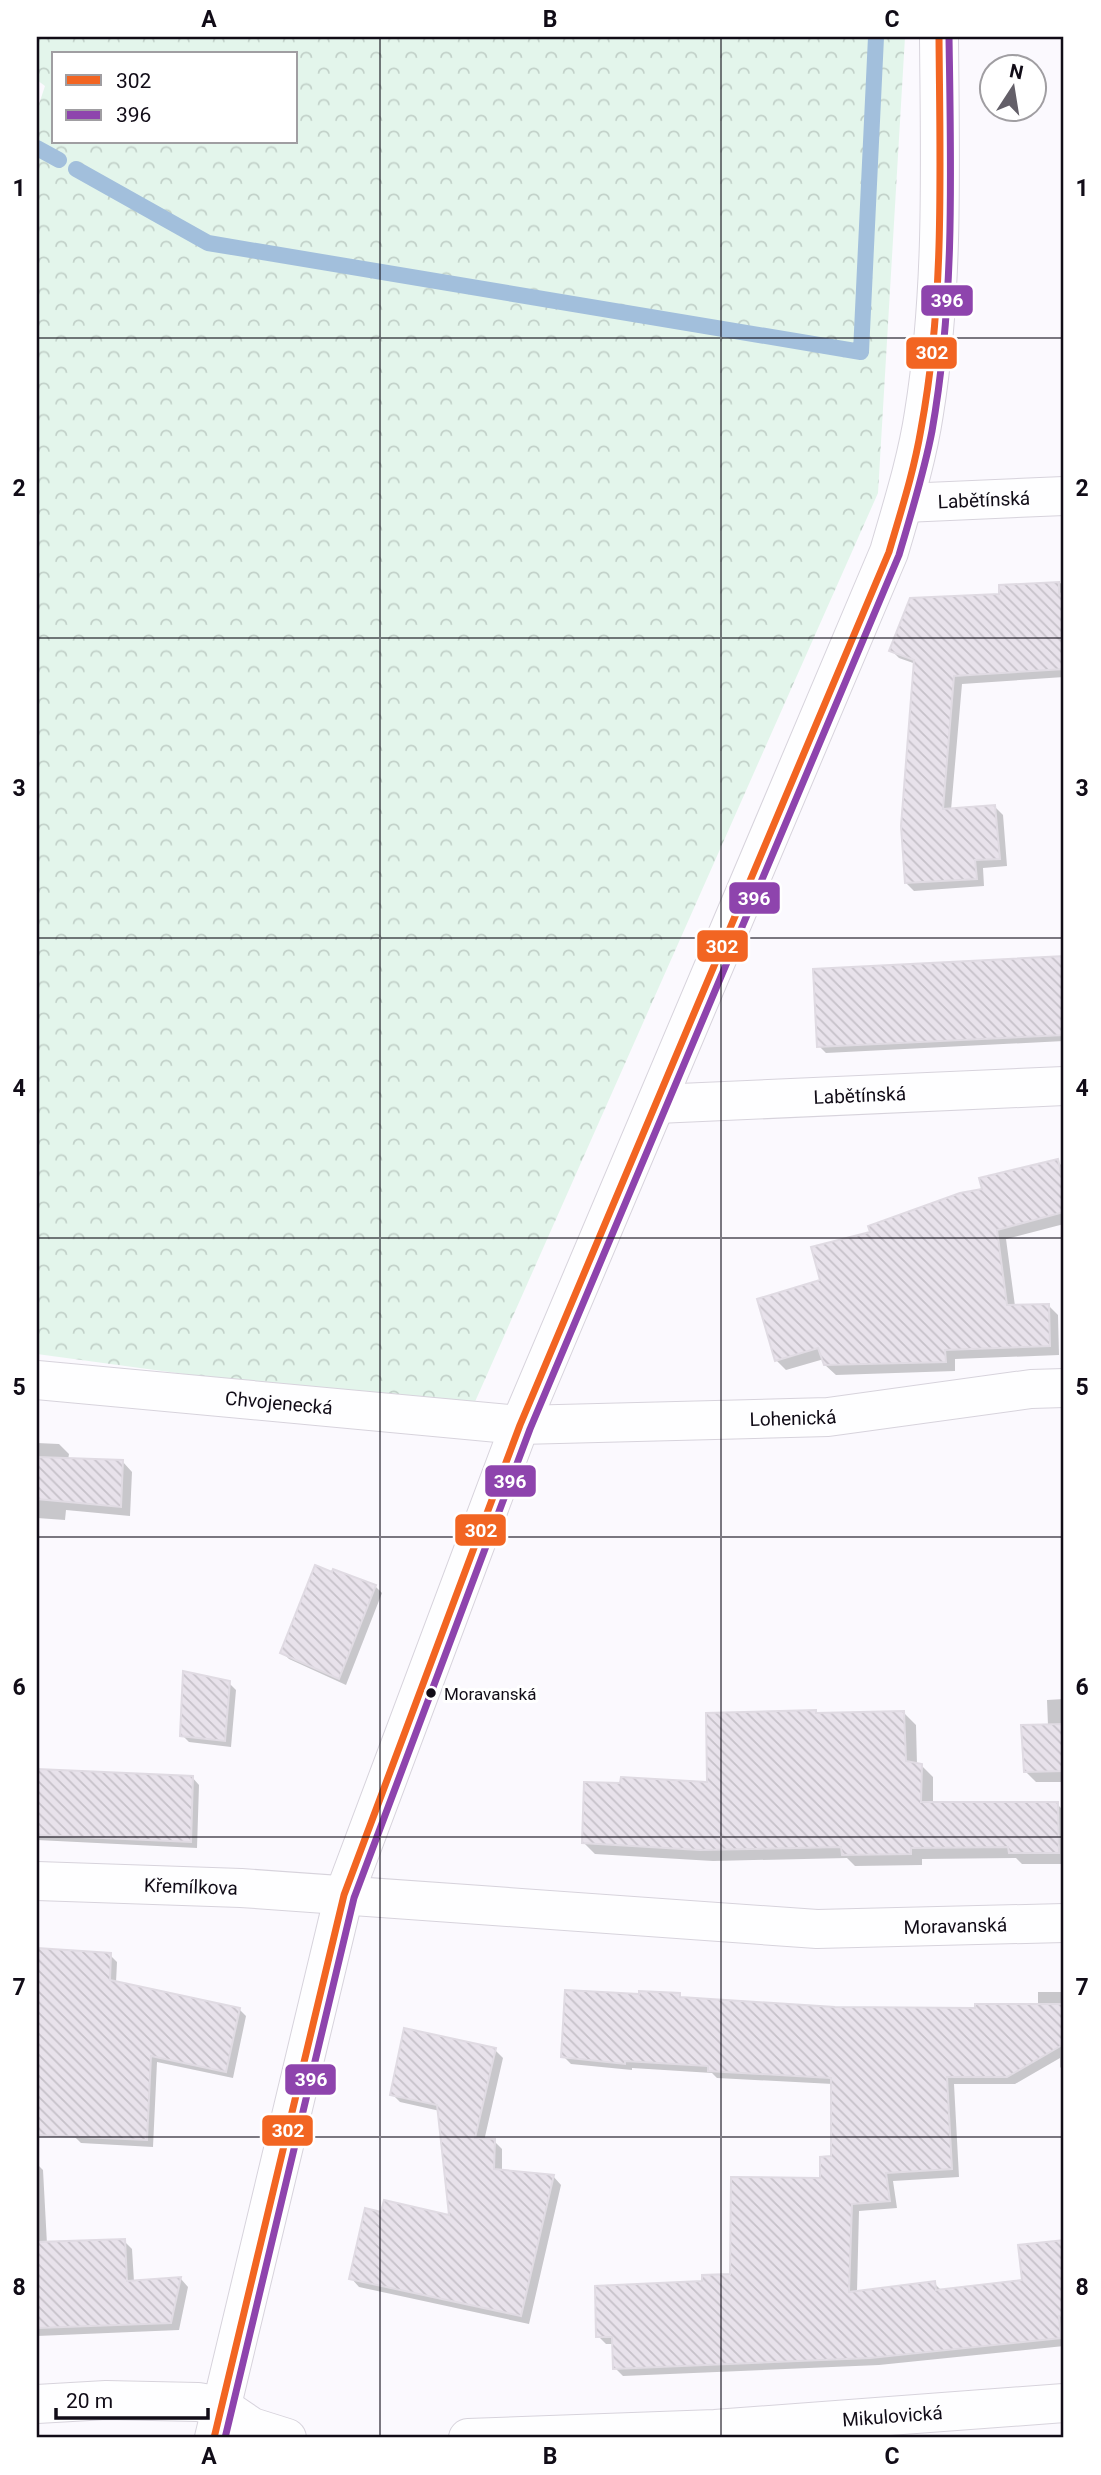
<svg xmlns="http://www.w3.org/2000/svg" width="1101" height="2475" font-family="Roboto,sans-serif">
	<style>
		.forest { fill: url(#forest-crowns); fill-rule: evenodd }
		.shadow { fill: #0003 }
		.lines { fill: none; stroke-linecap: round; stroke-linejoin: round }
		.stream { stroke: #a2bfdc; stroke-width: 16 }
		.building { fill: url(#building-back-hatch); stroke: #e0dbe3; stroke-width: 2 }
		.minor-casing { stroke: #d7d3dc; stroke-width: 40 }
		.minor { stroke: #fefeff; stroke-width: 38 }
		.bus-1-casing { stroke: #fff; stroke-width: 12 }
		.bus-2-casing { stroke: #fff; stroke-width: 12 }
		.bus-1 { stroke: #f26522; stroke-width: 7 }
		.bus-2 { stroke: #8e44ad; stroke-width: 7 }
		.grid { fill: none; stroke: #110c17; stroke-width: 2; stroke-opacity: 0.55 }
		.bus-dot { fill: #110c17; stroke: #fff; stroke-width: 2.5 }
		.labels { text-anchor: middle; stroke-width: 6; stroke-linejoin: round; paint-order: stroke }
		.bus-label { font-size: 17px; fill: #110c17; stroke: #fff; text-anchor: start }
		.street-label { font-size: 19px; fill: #110c17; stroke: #fff }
		.line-badge { stroke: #fff; stroke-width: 2.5 }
		.badge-label { font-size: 19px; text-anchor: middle; font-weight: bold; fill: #fff }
		.neatline { fill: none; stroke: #110c17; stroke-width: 2.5 }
		.grid-label { font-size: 23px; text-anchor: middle; font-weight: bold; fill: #110c17 }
	</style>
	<defs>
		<pattern id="forest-crowns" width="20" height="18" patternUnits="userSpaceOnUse" patternTransform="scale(1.75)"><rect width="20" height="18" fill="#e3f5eb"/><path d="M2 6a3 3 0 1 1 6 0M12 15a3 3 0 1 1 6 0" fill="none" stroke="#c2d1c9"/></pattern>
		<pattern id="building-back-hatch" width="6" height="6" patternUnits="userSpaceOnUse" patternTransform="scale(1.75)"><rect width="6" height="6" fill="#e8e2eb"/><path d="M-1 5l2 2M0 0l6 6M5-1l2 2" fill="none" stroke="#c6c1c9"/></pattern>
	</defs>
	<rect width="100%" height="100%" fill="#fbf9fe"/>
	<path class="forest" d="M37,37h868l-27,456 -408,920 -433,-59v-1244l8,-24 -8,-6zM54,54h242v88h-242z"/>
	<path class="shadow" d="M1064,583v94l-102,7 -11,126 44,-3 8,8 4,51 -24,2 1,18 -70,5 -8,-8 10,-219 -17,-6 -8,-8 110,-54v-9z
		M1064,958v83l-238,12 -7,-7 -4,-75z
		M1057,1161l7,7v56l-58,15 9,67 33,-1 10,10 1,40 -104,4v12l-119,4 -11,-10 -1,-6 -38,11 -10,-10 46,-79 51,-47z
		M37,1443l22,1 10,10 -1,6 55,2 9,10 -2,44 -64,-6 -1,10 -28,-2z
		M375,1586l7,7 -36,92 -57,-26 -7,-7z
		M229,1683l7,7 -5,57 -42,-5 -7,-7z
		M1064,1699v83h-28l-11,-11 23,-45 -1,-26z
		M904,1713l12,12 1,40h4l12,12v27h124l7,7v53h-42l-6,-6 -94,1v6l-67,1 -8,-8 -134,3 -118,-7 -12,-12 126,-59z
		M37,1770l155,7 7,8 -2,63 -160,-8z
		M37,1951l73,4 7,7 -1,21 123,26 7,7 -13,62 -76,-16 -4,85 -72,-4 -7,-7 5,-112 -42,-2z
		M1038,1992h26v79l-4,-4v-9l-45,26h-61l5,93 -66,4 4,27 -38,3 -2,81 77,-9 8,8 82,-10 36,-39 4,5v99l-185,19 -256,11 -8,-8 -1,-24h-8l-8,-8 106,-53 28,-7 90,-96 10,-22 1,-74 -116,-6 -5,-5 -80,-5v2l-61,-6 -8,-8 116,-61 4,4 152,9 142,1 61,-3z
		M495,2050l8,8 -19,83h10l8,8v23l51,4 8,9 -32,139 -170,-37 -8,-9 32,-64 68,4 -11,-107 -40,-9 -8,-8z
		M37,2164l6,6 4,74 77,-3 8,8 2,33 47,-3 7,8 -9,43 -142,6z"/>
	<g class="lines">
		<path class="stream" d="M37,148l22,12
			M76,169l132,74 653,109 15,-315"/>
	</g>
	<path class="building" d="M1059,582v12l5,-1v76l-110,7 -11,133 52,-4 5,54 -25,1 2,19 -72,4 -4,-57 13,-166 -25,-9 21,-53 89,-4v-9z
		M1064,956v79l-247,12 -4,-78z
		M1058,1159l6,28v25l-67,18 10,75 42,-1 1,42 -105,4 1,12 -122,3 -6,-17 -43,13 -18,-62 63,-19 -9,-33 59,-15 -2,-6 92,-33 22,-4 -3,-11z
		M37,1457l86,3 -2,47 -84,-8z
		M315,1565l17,7 1,-3 43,16 -37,94 -59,-26z
		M183,1671l47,10 -5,60 -45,-5z
		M816,1710v3l88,-2 2,50 16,3 -1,38h137l1,51h-50l-1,-6 -97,1v6l-69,1 -1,-8 -141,3 -118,-7 2,-61 36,1 1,-6 86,5 -1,-69z
		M1064,1724v47l-40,1 -3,-47z
		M37,1769l156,7 -2,66 -154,-7z
		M37,1948l74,5 -1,27 130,28 -14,64 -75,-16 -4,84 -110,-5z
		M565,1990l74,4v-3l41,2v4l155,10 140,1v-4h89v40l-57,33h-60l5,92 -66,4 4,28 -38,3 -3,88 86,-11 1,9 86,-10 -4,-35 46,-5v75l-5,1 2,22 -191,20 -257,11 -1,-32h-16l-1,-51 107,-5v-6l28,-1 1,-97 89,1v-21l11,-1v-78l-123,-7v-5l-83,-5v3l-64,-7z
		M404,2028l92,20 -21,90 20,1 -1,30 60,6 -33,141 -172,-37 16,-71 16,4 3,-12 65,15 -12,-110 -47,-10z
		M125,2239l2,42 54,-4 -10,46 -133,5 -1,-86z"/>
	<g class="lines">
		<defs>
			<g id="minor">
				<path id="s1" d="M904,503l160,-7"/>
				<path id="s2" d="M657,1104l407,-18"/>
				<path id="s3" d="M37,1380l483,45 308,-8 203,-28 33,-1"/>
				<path id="s4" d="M37,1881l204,7 576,41 247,-6"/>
				<path d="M37,2404l69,-4 92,2 23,4 31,21 35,11"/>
				<path d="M214,2438l130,-543 176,-470 369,-873c13,-45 28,-92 35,-139 20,-124 16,-251 15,-376"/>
				<path id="s5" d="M468,2438l247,-9 349,-26"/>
			</g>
		</defs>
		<use href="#minor" class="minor-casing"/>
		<use href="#minor" class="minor"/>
		<defs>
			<path id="bus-1" d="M214,2438l130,-543 176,-470 369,-873c12,-41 25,-81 32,-123 24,-129 19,-262 18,-392"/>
			<path id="bus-2" d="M225,2438l129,-540 176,-469 369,-874c12,-41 25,-82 33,-124 23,-130 19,-263 17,-394"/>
		</defs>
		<use href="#bus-1" class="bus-1-casing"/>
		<use href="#bus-2" class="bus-2-casing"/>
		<use href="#bus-1" class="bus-1"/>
		<use href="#bus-2" class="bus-2"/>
	</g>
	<path class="grid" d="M380,37v2401M721,37v2401M37,338h1027M37,638h1027M37,938h1027M37,1238h1027M37,1537h1027M37,1837h1027M37,2137h1027"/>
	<circle class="bus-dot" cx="431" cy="1693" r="6"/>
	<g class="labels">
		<g class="bus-label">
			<text x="444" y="1700">Moravanská</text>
		</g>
		<g class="street-label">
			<text dy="7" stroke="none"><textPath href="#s1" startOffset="80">Labětínská</textPath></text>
			<text dy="7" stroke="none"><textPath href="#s2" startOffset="203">Labětínská</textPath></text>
			<text dy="7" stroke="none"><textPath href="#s3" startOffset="243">Chvojenecká</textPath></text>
			<text dy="7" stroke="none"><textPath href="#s3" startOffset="758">Lohenická</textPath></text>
			<text dy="7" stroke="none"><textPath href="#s4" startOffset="154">Křemílkova</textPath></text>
			<text dy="7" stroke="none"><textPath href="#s4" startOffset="920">Moravanská</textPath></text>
			<text dy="7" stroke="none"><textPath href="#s5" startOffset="425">Mikulovická</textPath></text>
		</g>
	</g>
	<g class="line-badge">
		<rect x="920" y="284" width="54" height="33" rx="7" fill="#8e44ad"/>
		<rect x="905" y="336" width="53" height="34" rx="7" fill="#f26522"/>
		<rect x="728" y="881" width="53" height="34" rx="7" fill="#8e44ad"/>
		<rect x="696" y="929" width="53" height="34" rx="7" fill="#f26522"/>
		<rect x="484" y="1464" width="53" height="34" rx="7" fill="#8e44ad"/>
		<rect x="454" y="1513" width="53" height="34" rx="7" fill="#f26522"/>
		<rect x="284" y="2063" width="53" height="33" rx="7" fill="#8e44ad"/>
		<rect x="261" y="2114" width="53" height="33" rx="7" fill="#f26522"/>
	</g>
	<g class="badge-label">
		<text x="947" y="307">396</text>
		<text x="932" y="359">302</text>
		<text x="754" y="905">396</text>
		<text x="722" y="953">302</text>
		<text x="510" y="1488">396</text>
		<text x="481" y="1537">302</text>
		<text x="311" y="2086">396</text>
		<text x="288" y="2137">302</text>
	</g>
	<rect width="1101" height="2475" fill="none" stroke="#ffffff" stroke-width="77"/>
	<rect x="52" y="52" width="245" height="91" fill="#ffffff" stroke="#a09ea2" stroke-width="2"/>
	<rect x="66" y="75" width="35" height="10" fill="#f26522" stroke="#a09ea2" stroke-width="2"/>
	<text x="116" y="88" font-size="21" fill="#110c17">302</text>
	<rect x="66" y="110" width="35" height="10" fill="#8e44ad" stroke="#a09ea2" stroke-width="2"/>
	<text x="116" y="122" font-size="21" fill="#110c17">396</text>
	<g transform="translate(1013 88) rotate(12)"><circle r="33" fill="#ffffff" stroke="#a09ea2" stroke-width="2"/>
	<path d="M0-5L12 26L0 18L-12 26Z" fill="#635f68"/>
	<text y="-10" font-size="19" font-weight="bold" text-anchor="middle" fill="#110c17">N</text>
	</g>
	<path d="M56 2408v10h152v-10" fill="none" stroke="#110c17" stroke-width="3.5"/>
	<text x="66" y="2408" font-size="21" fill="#110c17" stroke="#ffffff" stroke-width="5" paint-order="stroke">20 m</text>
	<rect x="38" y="38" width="1024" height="2398" class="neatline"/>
	<g class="grid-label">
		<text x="209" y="27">A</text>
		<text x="550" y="27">B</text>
		<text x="892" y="27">C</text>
		<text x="19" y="196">1</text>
		<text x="1082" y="196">1</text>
		<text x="19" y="496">2</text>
		<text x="1082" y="496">2</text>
		<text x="19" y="796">3</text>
		<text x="1082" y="796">3</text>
		<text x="19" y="1096">4</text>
		<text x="1082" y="1096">4</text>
		<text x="19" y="1395">5</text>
		<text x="1082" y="1395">5</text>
		<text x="19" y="1695">6</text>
		<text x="1082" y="1695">6</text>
		<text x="19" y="1995">7</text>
		<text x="1082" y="1995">7</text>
		<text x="19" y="2295">8</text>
		<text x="1082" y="2295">8</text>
		<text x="209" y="2464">A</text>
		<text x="550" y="2464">B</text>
		<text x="892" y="2464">C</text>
	</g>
</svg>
